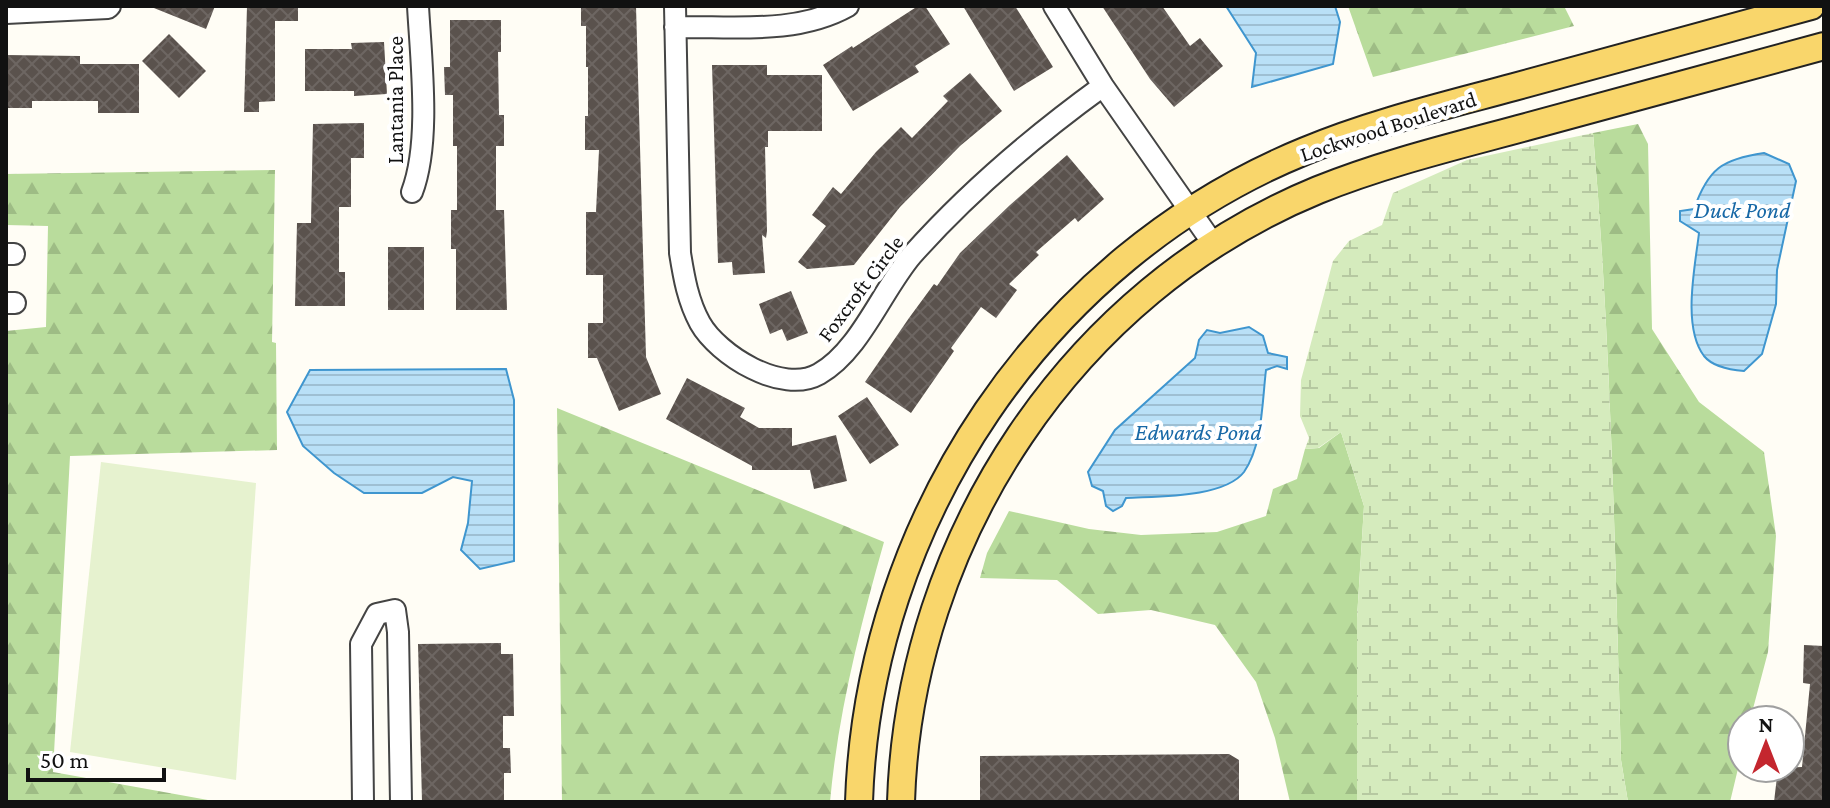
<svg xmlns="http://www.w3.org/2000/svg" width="1830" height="808" font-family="'Crimson Pro',serif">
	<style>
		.forest { fill: url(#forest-firs) }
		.wetland { fill: url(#wetland-marsh) }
		.pitch { fill: #e6f2cf }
		.water { fill: url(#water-rules); stroke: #3f96cf; stroke-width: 2 }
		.building { fill: url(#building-cross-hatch) }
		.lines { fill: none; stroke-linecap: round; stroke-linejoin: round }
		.minor-casing { stroke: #444; stroke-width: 24 }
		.major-casing { stroke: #222; stroke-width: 30 }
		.minor { stroke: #fff; stroke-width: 20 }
		.major { stroke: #f9d66b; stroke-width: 26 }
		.labels { text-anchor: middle; stroke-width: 8; stroke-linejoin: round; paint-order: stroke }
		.street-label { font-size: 22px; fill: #111; stroke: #fff }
		.water-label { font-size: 24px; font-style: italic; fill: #1768a6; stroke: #fff }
	</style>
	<defs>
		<pattern id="forest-firs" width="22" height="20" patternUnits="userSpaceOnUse" patternTransform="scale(2)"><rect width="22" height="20" fill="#b9dc9c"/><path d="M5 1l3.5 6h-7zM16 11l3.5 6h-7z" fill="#9ebc85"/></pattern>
		<pattern id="wetland-marsh" width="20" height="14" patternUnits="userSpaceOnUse" patternTransform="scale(2)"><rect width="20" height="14" fill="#d5ebbd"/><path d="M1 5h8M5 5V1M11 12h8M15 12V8" fill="none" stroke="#b6c8a1"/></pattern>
		<pattern id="water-rules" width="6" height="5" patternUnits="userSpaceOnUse" patternTransform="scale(2)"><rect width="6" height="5" fill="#b9e0f7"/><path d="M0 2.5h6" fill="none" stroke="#9ebfd3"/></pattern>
		<pattern id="building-cross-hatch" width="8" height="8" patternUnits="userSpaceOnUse" patternTransform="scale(2)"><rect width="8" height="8" fill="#5a524d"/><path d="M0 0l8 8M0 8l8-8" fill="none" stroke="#6d6662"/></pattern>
	</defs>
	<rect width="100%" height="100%" fill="#fffdf5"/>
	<path class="forest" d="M1348,6h216l10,20 -201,51z
		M1638,124l10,20 4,185 47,73 65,50 12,84 -8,116 -18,68h-8v32l-12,50h-102l-7,-42c-6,-209 -10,-418 -28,-627z
		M275,170l-3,172 4,1 1,107 -207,6 -17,316 166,30h-213v-471l40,-4 2,-101 -42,-1v-51z
		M557,408l327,134c-24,85 -46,171 -54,260h-268z
		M1341,432l23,74 -7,112v184h-67l-15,-64 -19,-56 -41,-57 -64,-15 -53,4 -41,-34 -77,-2 7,-25 22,-42 80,18 52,6 76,-3 49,-16 7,-27 24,-10 8,-30 14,-1z"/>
	<path class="wetland" d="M1593,133c18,209 22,418 28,627l7,42h-271v-184l7,-112 -23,-74 -23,16 -13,1 4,-11 -9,-22 1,-36 32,-119 16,-20 33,-16 11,-32 74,-33z"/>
	<path class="pitch" d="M101,462l155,21 -20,297 -166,-28z"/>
	<path class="water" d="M1226,6h109l5,16 -7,42 -81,23 4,-34z
		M1764,153l25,11 7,17 -19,89 -1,34 -14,50 -18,17c-13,-1 -31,-4 -40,-15 -22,-29 -9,-89 -5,-123l-19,-12v-10l14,-2c14,-40 28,-50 70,-56z
		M1249,327l14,9 5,17 19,4v12l-10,-3 -11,4c-4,32 -3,74 -22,102 -20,26 -87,24 -118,26l-4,8 -9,5 -7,-5 -3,-15 -11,-5 -4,-14 27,-42 80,-72 4,-18 8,-10 13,3z
		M506,369l8,31v161l-34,8 -19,-19 7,-27 4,-42 -19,-4 -31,16h-58l-30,-20 -31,-27 -16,-34 23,-42z"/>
	<path class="building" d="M149,6h66l-9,23z
		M247,6h51v15h-23v80l-16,1v10h-15z
		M581,6h55l10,351 15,37 -42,17 -22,-53h-9v-35h15v-48h-17v-63h10l3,-62h-14v-34h3v-49h-2v-41h-5z
		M918,6h7l25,38 -35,22 4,6 -66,39 -30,-46 29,-19 1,2z
		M963,6h52l38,61 -39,24z
		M1102,6h60l28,40 10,-8 23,28 -49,41 -24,-28z
		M450,20h51v32h-3l1,63h5v31h-8v64h8l3,100h-51v-61h-5v-39h6v-64h-4v-51h-8l-1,-28h6z
		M169,34l37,37 -27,27 -37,-37z
		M384,42l3,52 -33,2v-5h-49v-42h47l-1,-6z
		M6,55l74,1v8h59v49h-41v-12h-66v7h-26z
		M712,65h55v10h55v56h-54v16h-3l2,84 -1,7 -4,-3 3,38 -32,2 -1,-13 -14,1z
		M970,73l32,38 -42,35 -60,61 -46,58 -47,4 -9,-7 28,-36 -14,-11 21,-28 8,7 35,-42 25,-25 11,11 36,-37 -5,-5z
		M364,123v35h-13v49h-12v65h6v34h-50l2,-83h14l2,-99z
		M1067,155l37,44 -26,23 -3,-4 -39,34 3,3 -30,29 8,6 -21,28 -15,-11 -30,41 3,3 -43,62 -46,-31 44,-64 25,-34 3,2 23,-33 50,-48z
		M388,247h36v63h-36z
		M791,291l17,42 -21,8 -5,-12 -12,5 -11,-30z
		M687,378l58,30 -5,9 19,11h33v18l44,-11 11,46 -33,8 -4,-19h-58v-4l-86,-47z
		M867,397l32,48 -29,19 -32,-48z
		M501,643v11h12l1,62h-11v32h7l1,25h-7v29h-82l-4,-158z
		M1804,645l20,1v156h-50l4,-34 24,-1 8,-83 -7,-1z
		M1229,754l10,6v42h-259v-46z"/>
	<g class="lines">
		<defs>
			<path id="minor" d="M675,6l5,247c4,25 8,48 20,70 18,32 82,72 119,51 41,-23 63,-84 93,-119 57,-64 122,-119 191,-169
				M1054,6l49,80 111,159
				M6,13l102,-5 2,-2
				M675,27c58,-1 121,8 173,-21
				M412,192c19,-50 9,-131 6,-186
				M6,254h8
				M6,303h9
				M363,802l-2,-158 16,-30 18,-4 3,22 3,170"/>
			<path id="major" d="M859,802c9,-281 184,-544 446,-651 67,-28 139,-45 209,-64 99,-27 198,-54 297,-81
				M901,802c8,-263 171,-511 417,-612 67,-27 138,-44 208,-63 99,-27 199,-54 298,-81"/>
		</defs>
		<use href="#minor" class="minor-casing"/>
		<use href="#major" class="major-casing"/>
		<use href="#minor" class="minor"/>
		<use href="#major" class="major"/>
	</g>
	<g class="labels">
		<g class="street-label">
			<text transform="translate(395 100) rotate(-90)" y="8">Lantania Place</text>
			<text transform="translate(1388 126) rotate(-18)" y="8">Lockwood Boulevard</text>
			<text transform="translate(860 288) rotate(-53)" y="8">Foxcroft Circle</text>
		</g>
		<g class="water-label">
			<text x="1742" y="218">Duck Pond</text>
			<text x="1198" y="440">Edwards Pond</text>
		</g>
	</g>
	<rect width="1830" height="808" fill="none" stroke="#111111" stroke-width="16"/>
	<g transform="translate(1766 744)"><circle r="38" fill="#ffffff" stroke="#a0a0a0" stroke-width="2"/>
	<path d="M0-6L14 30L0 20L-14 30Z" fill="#c4262e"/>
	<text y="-12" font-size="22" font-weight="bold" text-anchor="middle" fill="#111111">N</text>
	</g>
	<path d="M28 768v12h136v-12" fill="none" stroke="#111111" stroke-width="4"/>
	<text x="40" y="768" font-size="24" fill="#111111" stroke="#ffffff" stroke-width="6" paint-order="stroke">50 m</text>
</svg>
